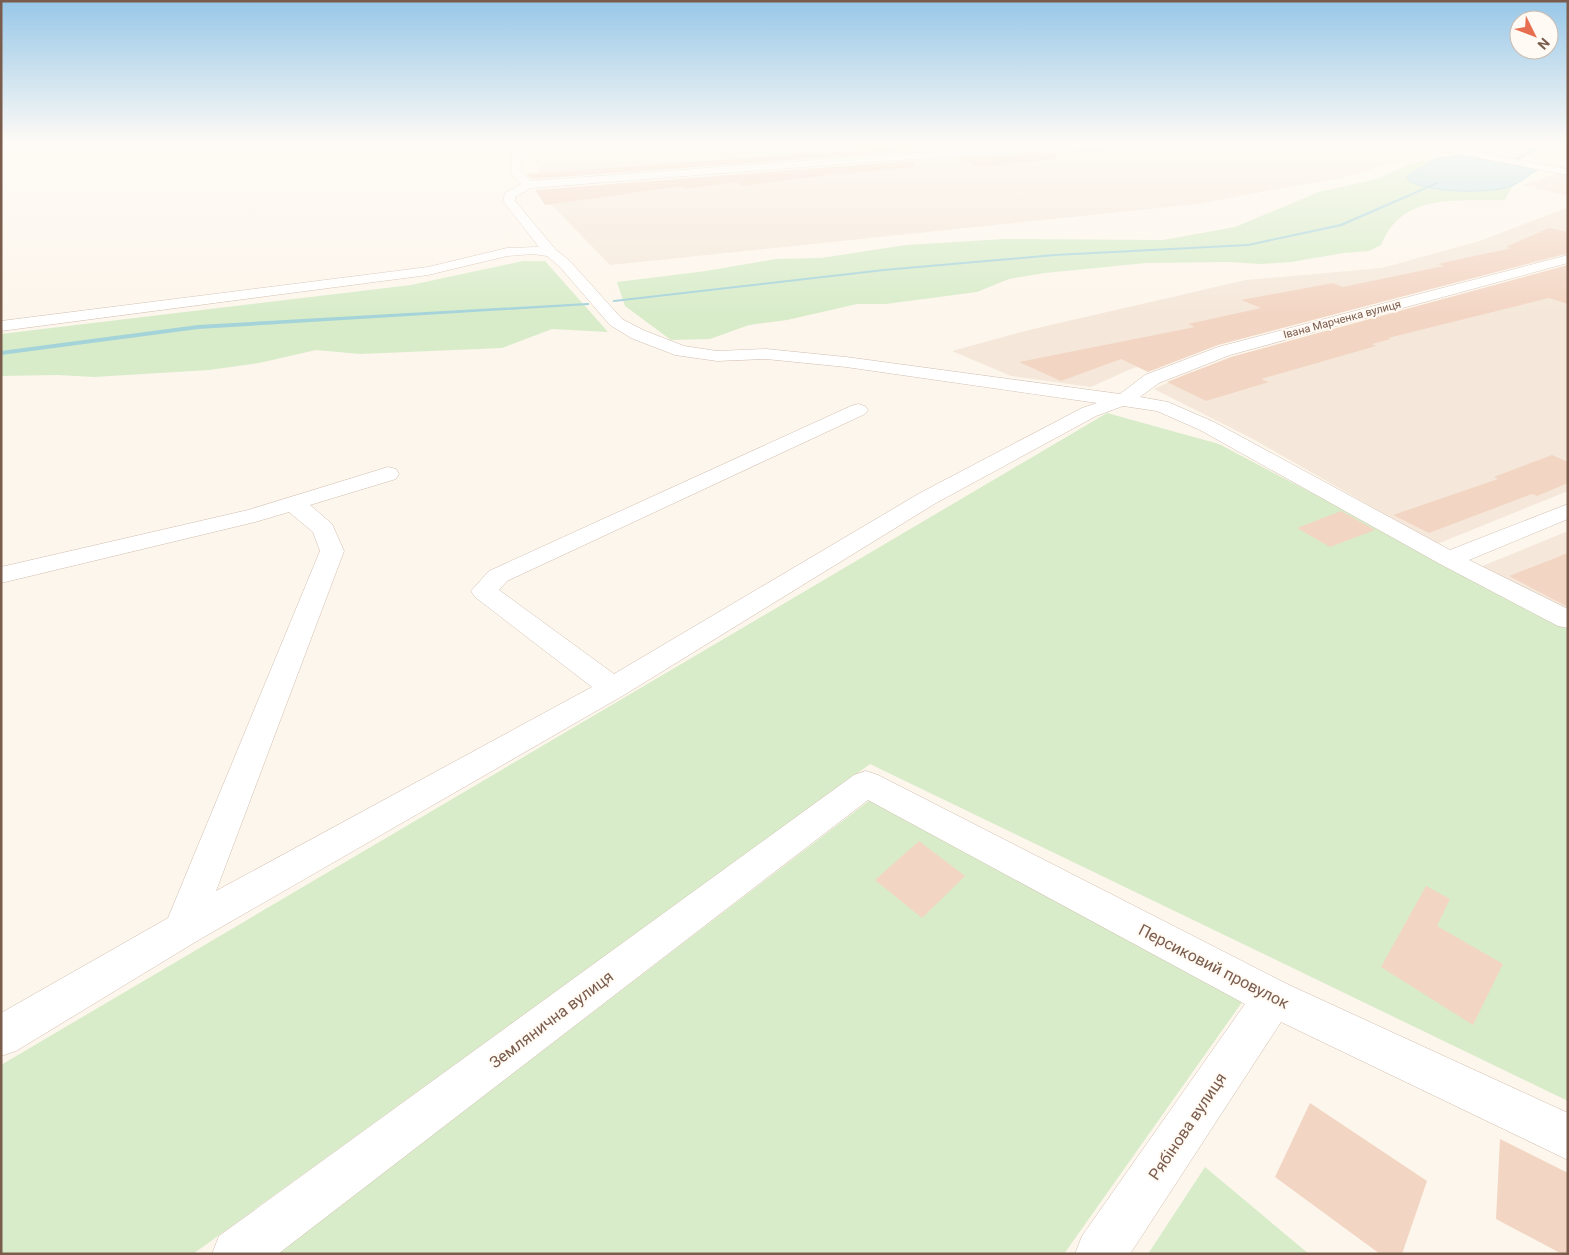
<svg xmlns="http://www.w3.org/2000/svg" width="1569" height="1255" font-family="Roboto,sans-serif">
	<style>
		.residential { fill: #f5e8da }
		.green { fill: #d8ecc9 }
		.water { fill: #bfe3e8; stroke: #a5d3da }
		.lines { fill: none; stroke-linecap: round; stroke-linejoin: round }
		.stream { fill: #a5d3da; fill-rule: evenodd }
		.building { fill: #f3d5c3 }
		.minor-casing { stroke: #d1beb0; stroke-width: 1 }
		.minor { fill: #fff; fill-rule: evenodd }
		.labels { text-anchor: middle; stroke-width: 4; stroke-linejoin: round; paint-order: stroke }
		.far-street-label { font-size: 11px; fill: #7a5c4d; stroke: #fffaf3 }
		.near-street-label { font-size: 16px; fill: #7a5c4d; stroke: #fffaf3 }
	</style>
	<rect width="100%" height="100%" fill="#fdf6ec"/>
	<path class="residential" d="M529,141h551l-226,14 -312,23 -11,-28z
		M1235,141h135l56,12 -81,24 -148,27 -587,61 -73,-75 391,-31z
		M1562,172l6,1v23l-45,-11z
		M1568,207v47l-372,95 -65,20 -40,18 -80,-11 -59,-25 77,-21 217,-50 136,-12 98,-27z
		M1568,265v226l-131,53 -186,-106 -97,-49 34,-16 101,-32z
		M1568,531v81l-88,-45z"/>
	<path class="green" d="M1436,159l-29,16 2,6c25,14 77,11 104,4l-8,15c-48,2 -102,-9 -124,45l-12,6 -25,2 -53,9 -30,2 -32,-2 -83,1 -101,10 -36,6 -32,13 -91,12h-29l-70,16 -38,5 -39,14 -39,1 -46,-34 -8,-24 89,-11 70,-12 45,-1 85,-13 99,-6 158,1 72,-13 84,-35 58,-13 35,-16z
		M523,261h22l63,71 -56,-3 -50,19 -142,6 -44,-4 -57,13 -50,7 -115,7 -36,-2 -57,1v-42l410,-49z
		M1107,413l112,31 349,184v473l-698,-337 -677,490h-192v-189z
		M870,800l375,198 -181,256h-787z
		M1205,1167l104,87h-161z"/>
	<path class="water" d="M1461,155l78,14c-9,5 -18,13 -27,17 -23,8 -82,7 -103,-5l-2,-5 29,-17z"/>
	<g class="lines">
		<path class="stream" d="M1549,141h4l-38,20 -3,-1z
			M1437,182l3,1 -98,43 -94,20 -193,10 -171,15 -270,31 -2,-1 2,-1 270,-31 171,-15 193,-10 92,-20z
			M587,303h2v2l-391,24 -197,26v-4l197,-26z"/>
	</g>
	<path class="building" d="M1021,141h34l1,2 -118,7 -7,-3z
		M913,146v5l-381,28 -6,-5z
		M1056,153l1,6 -78,8 -21,-9z
		M914,161v6l-71,7 -2,-1 -98,13 -7,-4 -51,7 -3,-3 -137,19 -10,-15z
		M1549,228l19,4v21l-350,92 -70,27 -27,-13 -60,22 -42,-19 176,-35 -7,-3 73,-16 -20,-8 92,-17 10,4 101,-21 -6,-2 74,-16 -6,-1z
		M1568,265v39l-19,-6 -161,40 3,1 -19,5 4,2 -115,33 8,3 -63,19 -39,-19 64,-25z
		M1552,455l16,7v21l-31,13 -5,-2 -103,39 -36,-18 105,-36 -4,-2z
		M1341,511l34,19 -45,17 -33,-19z
		M1568,553v54l-59,-31z
		M919,841l46,35 -43,42 -47,-38z
		M1426,886l24,13 -13,27 66,38 -30,61 -92,-58z
		M1310,1103l117,78 -25,73h-22l-105,-77z
		M1500,1139l68,34v81h-6l-66,-35z"/>
	<g class="lines">
		<defs>
			<path id="minor" d="M522,141h11l-11,8 -1,23 10,9 351,-26 244,-14h47l-5,3 -286,17 -351,27 -16,9v4l41,49 13,10 53,59 21,11 41,16 33,5 49,-2 80,8 274,37 25,-19 73,-28 350,-92v8l-338,92 -71,28 -19,14 28,5 46,20 236,128 118,-46v15l-99,41 99,49v19l-10,-2 -118,-62 -240,-134 -43,-19 -34,-5 -27,10 -160,87 -312,192 -427,246 -181,110 -15,5v-43l167,-95 152,-367 -7,-19 -24,-20 -34,10 -254,61v-16l247,-57 140,-43 8,2 3,5 -3,5 -86,26 22,19 12,27 -128,340 376,-204 -117,-90 -4,-6 18,-20 362,-165 7,-2 7,2 3,4 -3,4 -358,167 -8,9 115,84 306,-181 162,-85 15,-5 -251,-36 -80,-8 -49,2 -42,-6 -44,-17 -21,-13 -51,-59 -12,-10 -14,-2 -26,2 -79,19 -427,56v-10l427,-54 79,-19 32,-1 -36,-46 2,-8 16,-9 -10,-11 1,-25z
				M1400,141h18l150,28v6l-163,-31z
				M866,771l12,4 409,209 281,129v47l-287,-138 -151,232h-55l7,-18 163,-232 -377,-204 -590,454h-66l7,-18 635,-461z"/>
		</defs>
		<use href="#minor" class="minor-casing"/>
		<use href="#minor" class="minor"/>
	</g>
	<linearGradient id="sky" x2="0" y2="1"><stop stop-color="#97c7e8"/><stop offset="0.45" stop-color="#fefbf6"/><stop offset="1" stop-color="#fefbf6" stop-opacity="0"/></linearGradient>
	<rect width="1569" height="316" fill="url(#sky)"/>
	<g class="labels">
		<g class="far-street-label">
			<text transform="translate(1342 319) rotate(-15)" y="4">Івана Марченка вулиця</text>
		</g>
		<g class="near-street-label">
			<text transform="translate(1214 966) rotate(27)" y="6">Персиковий провулок</text>
			<text transform="translate(551 1019) rotate(-37)" y="6">Землянична вулиця</text>
			<text transform="translate(1187 1126) rotate(-56)" y="6">Рябінова вулиця</text>
		</g>
	</g>
	<rect width="1569" height="1255" fill="none" stroke="#7a5c4d" stroke-width="5"/>
	<g transform="translate(1534 35) rotate(132)"><circle r="24" fill="#fffaf3" stroke="#cabbb1"/>
	<path d="M0-4L9 19L0 12L-9 19Z" fill="#e76f51"/>
	<text y="-8" font-size="14" font-weight="bold" text-anchor="middle" fill="#7a5c4d">N</text>
	</g>
</svg>
